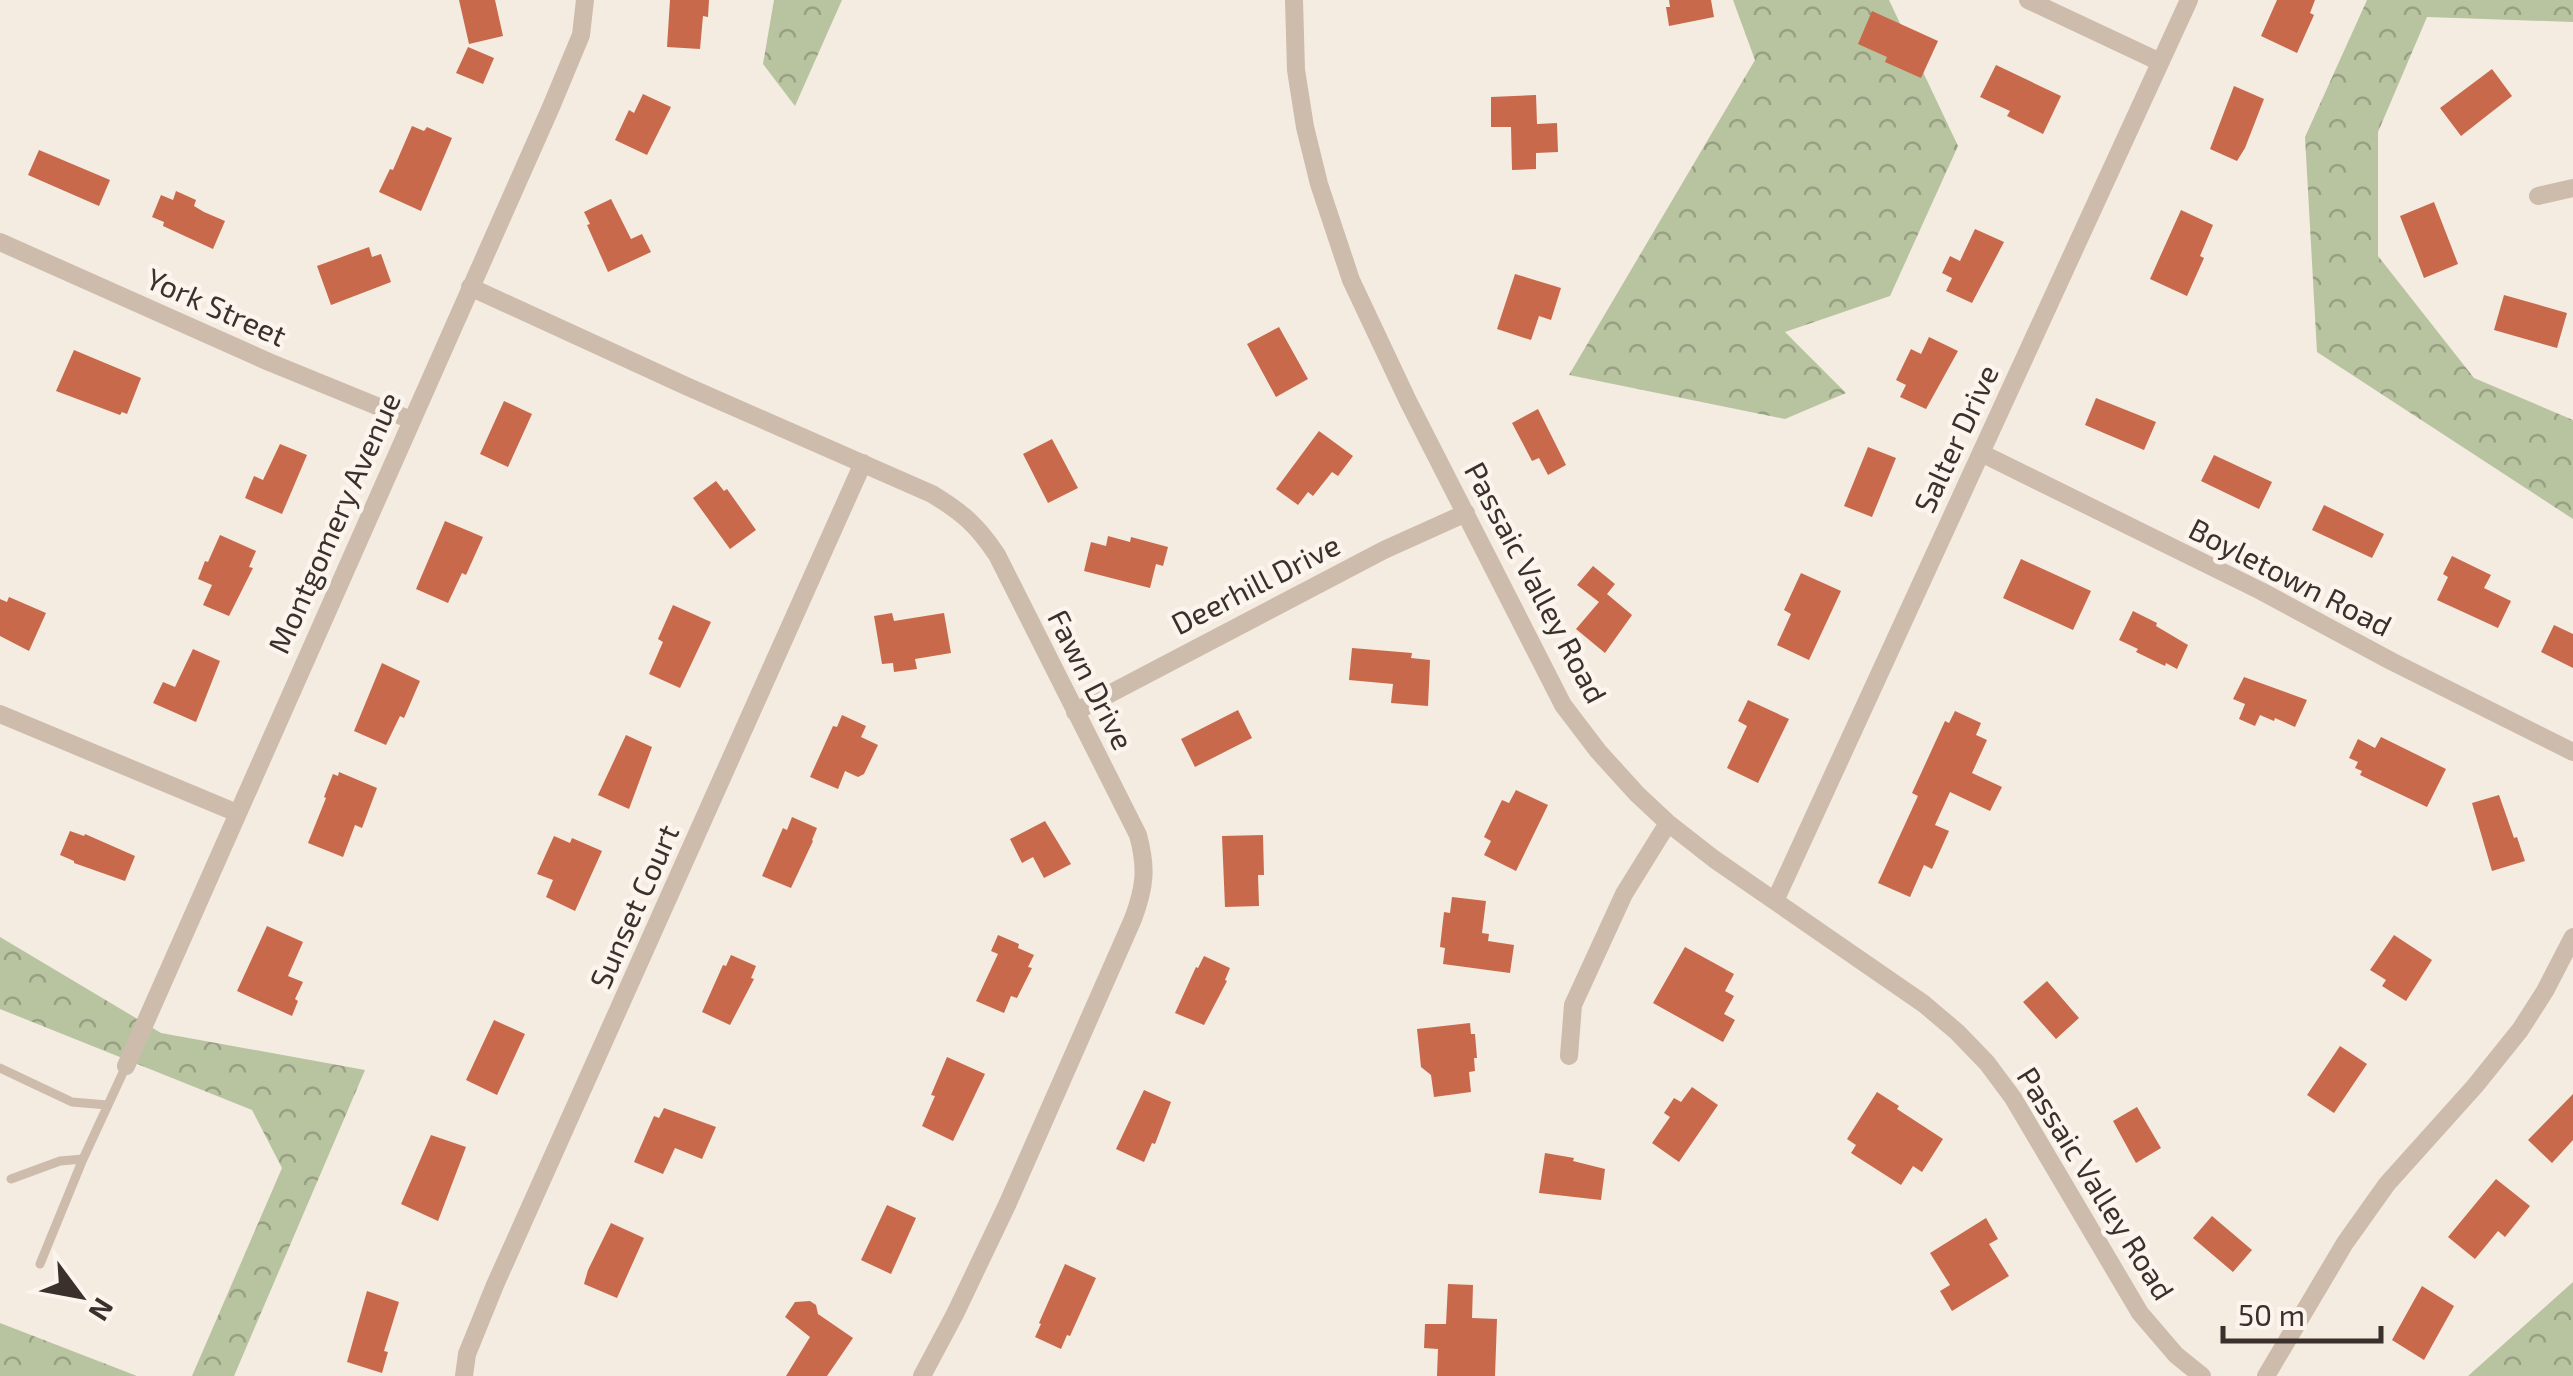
<svg xmlns="http://www.w3.org/2000/svg" width="2573" height="1376" font-family="'Exo 2',sans-serif">
	<style>
		.forest { fill: url(#forest-crowns) }
		.building { fill: #c8694b }
		.lines { fill: none; stroke-linecap: round; stroke-linejoin: round }
		.service { stroke: #cdbbac; stroke-width: 9 }
		.minor { stroke: #cdbbac; stroke-width: 18 }
		.labels { text-anchor: middle; stroke-width: 9; stroke-linejoin: round; paint-order: stroke }
		.street-label { font-size: 30px; fill: #3b302b; stroke: #fbf5ee }
	</style>
	<defs>
		<pattern id="forest-crowns" width="20" height="18" patternUnits="userSpaceOnUse" patternTransform="scale(2.5)"><rect width="20" height="18" fill="#b8c4a0"/><path d="M2 6a3 3 0 1 1 6 0M12 15a3 3 0 1 1 6 0" fill="none" stroke="#97a083"/></pattern>
	</defs>
	<rect width="100%" height="100%" fill="#f4ebe1"/>
	<path class="forest" d="M774,0h68l-47,106 -32,-42z
		M1733,0h156l69,146 -68,150 -105,36 61,61 -61,26 -216,-44 186,-315z
		M2367,0h206v22l-146,-5 -49,115v124l96,122 99,42v99l-256,-167 -12,-215z
		M0,937l161,96 204,37 -131,306h-42l90,-208 -30,-58 -252,-101z
		M2573,1282v94h-105z
		M0,1323l137,53h-137z"/>
	<path class="building" d="M459,0h36l8,36 -34,8z
		M670,0h39l-1,17 -5,-1 -3,33 -33,-2z
		M1669,0h42l3,17 -45,9 -3,-19h4z
		M2277,0h38l-5,13 4,2 -17,38 -36,-17z
		M1872,11l66,30 -17,37 -36,-16 2,-5 -29,-13z
		M468,47l26,11 -11,26 -27,-11z
		M1996,65l65,31 -18,38 -36,-18 3,-5 -30,-14z
		M2492,69l20,27 -51,40 -21,-28z
		M2234,86l30,13 -19,49 -8,13 -27,-12z
		M643,94l28,13 -24,48 -32,-15 14,-30 5,3z
		M1536,95l1,29 20,-1 1,29 -22,1v16l-24,1 -1,-43h-20v-30z
		M412,126l12,5 3,-4 25,11 -31,73 -42,-19 11,-23 3,1z
		M39,150l71,30 -11,26 -71,-31z
		M176,191l20,9 -2,6 10,6 21,9 -12,28 -50,-23 1,-4 -12,-5 9,-22 12,5z
		M611,199l20,40 11,-5 9,18 -43,20 -21,-47 3,-1 -6,-12z
		M2434,202l24,62 -34,14 -24,-62z
		M2181,210l32,15 -13,31 4,2 -17,38 -37,-17z
		M1975,229l29,13 -32,61 -26,-12 6,-13 -10,-5 8,-17 10,5z
		M369,247l3,10 9,-3 10,28 -60,23 -14,-39z
		M1515,274l46,14 -10,32 -12,-4 -8,24 -34,-11z
		M2504,295l63,18 -10,35 -63,-18z
		M1279,327l29,52 -32,18 -29,-53z
		M1929,337l29,14 -32,58 -26,-12 6,-12 -10,-5 15,-31 10,5z
		M74,350l67,28 -14,36 -5,-2 -2,3 -64,-24z
		M2096,398l60,24 -12,28 -59,-25z
		M504,401l28,13 -24,53 -28,-13z
		M1538,409l28,56 -18,10 -9,-17 -7,3 -20,-38z
		M1319,431l34,25 -15,20 -6,-4 -19,24 -5,-4 -10,13 -22,-16z
		M1052,439l26,49 -30,15 -25,-49z
		M280,444l27,11 -25,59 -37,-16 9,-22 9,4z
		M1868,447l28,11 -24,59 -28,-11z
		M2214,455l58,27 -13,27 -58,-28z
		M716,481l8,10 3,-2 29,41 -26,19 -37,-51z
		M2324,505l60,29 -12,24 -60,-28z
		M445,521l38,16 -17,38 -4,-2 -14,30 -32,-14z
		M220,535l36,16 -7,16 4,1 -24,48 -26,-11 9,-20 -14,-6 7,-18 3,1z
		M1108,536l22,6 1,-5 37,10 -5,19 -7,-2 -6,24 -66,-17 7,-29 15,4z
		M2452,556l39,19 -7,13 27,13 -13,27 -61,-28 11,-23 -5,-3z
		M2021,559l70,32 -18,39 -70,-32z
		M1593,566l22,18 -8,10 25,21 -27,38 -29,-24 23,-27 -22,-17z
		M1801,573l40,18 -32,69 -32,-15 14,-31 -7,-4z
		M9,597l37,16 -17,38 -29,-15v-37l7,3z
		M673,605l38,17 -31,66 -31,-14 14,-32 -5,-3z
		M2133,611l24,12 -1,3 32,19 -11,24 -11,-6 -1,3 -29,-14 2,-3 -19,-9z
		M892,613l2,8 50,-8 7,40 -36,6 2,10 -23,3 -1,-9 -11,1 -8,-48z
		M2554,625l19,9v34l-32,-16z
		M1352,648l60,5 -1,5 19,2 -2,46 -37,-3 2,-19 -44,-4z
		M193,649l27,12 -24,61 -43,-19 10,-21 12,5z
		M382,663l38,18 -16,37 -4,-2 -14,29 -32,-14z
		M2244,677l63,23 -12,27 -20,-9 -1,3 -14,-6 -5,11 -16,-7 6,-15 -12,-5z
		M1748,700l41,19 -31,64 -31,-15 20,-42 -9,-5z
		M1238,710l14,28 -57,29 -14,-28z
		M1955,711l26,12 -5,12 11,5 -15,33 30,14 -12,24 -40,-19 -15,33 14,6 -17,38 -8,-4 -14,32 -32,-14 40,-87 -6,-3 33,-72 4,2z
		M842,715l24,11 -5,11 17,8 -14,29 -6,3 -13,-6 -7,18 -28,-12 23,-51 4,1z
		M626,735l26,12 -23,62 -31,-14z
		M2381,737l65,32 -19,38 -67,-32 2,-4 -7,-3 3,-6 -9,-4 9,-19 17,9z
		M339,772l38,16 -15,40 -7,-3 -12,32 -35,-14 18,-45 -2,-1 9,-23 5,2z
		M1516,790l32,15 -32,66 -32,-16 7,-14 -7,-4 18,-37 7,3z
		M2499,795l15,43 3,-1 8,24 -33,10 -20,-68z
		M792,817l25,11 -5,12 1,1 -22,47 -29,-12 21,-48 4,2z
		M1045,821l26,43 -27,14 -11,-21 -11,6 -12,-24z
		M70,831l14,5 1,-2 50,22 -10,25 -51,-18v-2l-14,-6z
		M1263,835l1,40h-6l1,31 -34,1 -3,-71z
		M554,836l16,7 2,-5 30,13 -27,60 -29,-14 7,-17 -16,-6z
		M1452,897l34,4 -4,32 7,1 -1,7 26,4 -4,28 -67,-9 2,-16 -5,-1 4,-35 6,1z
		M267,926l36,16 -15,34 15,6 -8,17 3,2 -6,15 -55,-25z
		M998,935l21,9 -1,4 16,7 -6,12 4,1 -15,30 -6,-2 -7,17 -28,-12 22,-47 -7,-3z
		M2394,935l38,25 -26,41 -24,-15 4,-6 -16,-10z
		M1685,947l49,27 -9,17 9,5 -10,18 11,6 -12,22 -70,-39z
		M731,955l25,11 -5,12 3,1 -24,46 -28,-13 21,-47 3,1z
		M1204,956l26,12 -5,12 2,1 -23,44 -29,-12 21,-46 2,1z
		M2047,981l32,37 -23,21 -33,-37z
		M494,1020l31,14 -28,61 -31,-15z
		M1470,1023l1,11h4l2,24h-3l1,13 -6,1 2,20 -37,5 -3,-22 -10,-8 -4,-38z
		M2340,1046l27,18 -33,49 -27,-18z
		M947,1057l38,17 -32,67 -31,-15 13,-30 -4,-1z
		M1692,1087l26,18 -39,57 -27,-19 18,-26 -6,-4 10,-15 7,4z
		M1144,1090l27,12 -16,42 -3,-1 -8,19 -28,-13z
		M1877,1092l22,14 -2,3 46,30 -21,33 -9,-6 -12,19 -50,-32 5,-8 -9,-6z
		M2573,1094v46l-21,23 -24,-23z
		M2137,1107l24,41 -25,15 -23,-42z
		M664,1108l52,19 -14,32 -27,-11 -12,26 -29,-12 20,-46 5,2z
		M431,1135l35,12 -28,74 -37,-17z
		M1545,1153l29,5 -1,3 32,8 -4,31 -62,-7z
		M2496,1179l34,27 -25,31 -7,-6 -23,28 -27,-22z
		M887,1205l29,13 -25,56 -30,-14z
		M2212,1216l40,34 -19,22 -40,-34z
		M1986,1218l12,21 -9,5 20,32 -57,35 -12,-20 10,-6 -20,-32z
		M611,1223l33,15 -27,60 -33,-14 4,-14z
		M1065,1264l31,14 -26,58 -3,-1 -6,14 -26,-12 6,-13 -2,-1z
		M1448,1284l25,1 -1,33 25,1 -2,57h-58l1,-27 -14,-1 1,-24h21z
		M2422,1286l32,20 -30,54 -32,-20z
		M367,1291l32,11 -15,49 4,1 -6,21 -35,-11z
		M810,1301l6,4 2,9 35,24 -26,38h-41l24,-39 -25,-20 10,-15z"/>
	<g class="lines">
		<path class="service" d="M0,1068l72,34 35,3
			M11,1179l49,-18 23,-2
			M40,1264l43,-105 43,-93"/>
		<path class="minor" d="M1294,0l2,70 9,57 14,57 32,96 57,121 155,304 35,46 39,43 31,29 46,36 210,145 33,28 30,31 26,35 127,215 36,42 26,21
			M2028,0l132,62
			M2538,196l35,-8
			M0,242l269,120 142,58
			M470,287l216,99 246,108c31,19 45,31 65,61l141,280c9,33 7,52 -5,84l-126,286 -52,109 -33,62
			M1981,453l280,138 130,70 182,91
			M1075,712l309,-162 82,-37
			M0,714l237,99
			M1775,901l414,-901
			M1569,1056l4,-51 51,-111 44,-71
			M126,1066l425,-959 30,-72 4,-35
			M464,1376l3,-22 28,-69 368,-822
			M2266,1376l79,-133 42,-59 88,-98 45,-56 25,-39 28,-54"/>
	</g>
	<g class="labels">
		<g class="street-label">
			<text transform="translate(216 308) rotate(24)" y="10">York Street</text>
			<text transform="translate(1957 439) rotate(-65)" y="10">Salter Drive</text>
			<text transform="translate(335 523) rotate(-66)" y="10">Montgomery Avenue</text>
			<text transform="translate(2290 578) rotate(27)" y="10">Boyletown Road</text>
			<text transform="translate(1535 583) rotate(62)" y="10">Passaic Valley Road</text>
			<text transform="translate(1256 585) rotate(-27)" y="10">Deerhill Drive</text>
			<text transform="translate(1090 680) rotate(63)" y="10">Fawn Drive</text>
			<text transform="translate(635 907) rotate(-66)" y="10">Sunset Court</text>
			<text transform="translate(2095 1184) rotate(58)" y="10">Passaic Valley Road</text>
		</g>
	</g>
	<g transform="translate(80 1296) rotate(122)" stroke="#fbf5ee" stroke-width="8" paint-order="stroke">
	<path d="M0-8L18 38L0 25L-18 38Z" fill="#3b302b"/>
	<text y="-15" font-size="28" font-weight="bold" text-anchor="middle" fill="#3b302b">N</text>
	</g>
	<path d="M2223 1326v15h158v-15" fill="none" stroke="#3b302b" stroke-width="5"/>
	<text x="2238" y="1326" font-size="30" fill="#3b302b" stroke="#fbf5ee" stroke-width="8" paint-order="stroke">50 m</text>
</svg>
